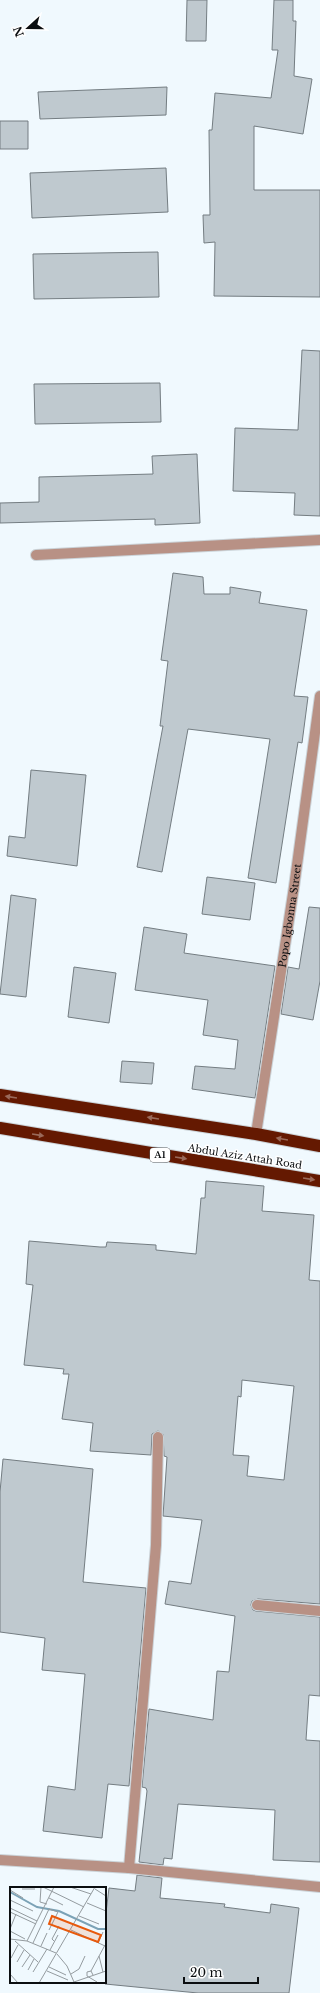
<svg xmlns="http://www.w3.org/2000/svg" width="320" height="1993" font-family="'Libre Baskerville',serif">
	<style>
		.building { fill: #bfc9cf; stroke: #747d82; fill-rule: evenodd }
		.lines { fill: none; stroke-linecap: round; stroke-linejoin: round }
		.street-casing { stroke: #cbd3d8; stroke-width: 12 }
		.highway-casing { stroke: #cbd3d8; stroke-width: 14 }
		.street { stroke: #b89185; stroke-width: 10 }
		.highway { stroke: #641901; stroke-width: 12 }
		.oneway { fill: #9a6a5a }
		.labels { text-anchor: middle; stroke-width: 3; stroke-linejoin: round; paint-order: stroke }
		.shield { fill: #fff; stroke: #545658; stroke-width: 1 }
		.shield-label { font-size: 9px; font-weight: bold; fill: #0b0e10 }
		.street-label { font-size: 10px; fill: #0b0e10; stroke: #fff }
		.inset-river { fill: none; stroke: #7ba2b6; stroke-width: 2 }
		.inset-road { fill: none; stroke: #949b9f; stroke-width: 1 }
		.view { fill: #e8590c; fill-opacity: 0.15; stroke: #e8590c; stroke-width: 2 }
		.inset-edge { fill: none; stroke: #0b0e10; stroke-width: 2 }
	</style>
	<rect width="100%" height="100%" fill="#f0f9fe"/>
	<path class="building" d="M187,0h20l-1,41h-20z
		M274,0h19v21h3l-2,55 18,3 -9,55 -49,-8v64h66v107l-106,-1 1,-54 -11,1 -1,-28h7l-1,-85h3l3,-37 56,5 7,-48h-6z
		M167,87l-1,28 -126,4 -2,-27z
		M0,121h28v28h-28z
		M166,168l2,44 -136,6 -2,-45z
		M158,252l1,45 -125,2 -1,-45z
		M302,350l18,1v165l-26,-1 1,-22 -62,-2 2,-63 63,2z
		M160,383l1,39 -126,2 -1,-40z
		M197,454l3,69 -45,2v-6l-155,4v-20l39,-1v-25l114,-3 -1,-18z
		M173,573l30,4 1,17h26v-7l31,5 -2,11 48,7 -13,86 14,1 -6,46 -4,-1 -22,141 -28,-5 22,-139 -82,-10 -26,143 -25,-5 26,-141h-3l8,-65 -7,-1z
		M31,770l55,5 -9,91 -70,-10 2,-20 16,2z
		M207,877l48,6 -5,37 -48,-6z
		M11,895l25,4 -10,98 -26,-3z
		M309,907l11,1v73l-7,39 -32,-6 7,-47 11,2z
		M144,927l43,7 -3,19 91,13 -20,132 -63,-9 3,-23 40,3 3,-29 -35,-5 5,-35 -73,-10z
		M74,967l42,6 -7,50 -41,-6z
		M122,1061l32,2 -2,21 -32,-2z
		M206,1181l58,5 -2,25 52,4 -5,65 11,1v323l-62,-5 -6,2 -1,4 2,5 3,1 64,6v79l-11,-1 -3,45 14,1v121l-47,-2 2,-50 -97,-6 -6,55 -8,-1 -1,7 -24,-3 8,-71 -1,-3 -4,-1 7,-78 64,11 4,-49 12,1 6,-56 -70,-12 4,-23 22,3 11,-64 -39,-4 4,-59 -3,-1 -1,-22 -5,-3 -6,3 -1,21 -61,-4 3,-28 -31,-4 7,-45h-6l1,-5 -40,-4 9,-80 -7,-1 3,-43 71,6h6l1,-5 49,3v5l40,4 5,-56h4zM242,1380l52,6 -10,94 -37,-4 2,-20 -16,-1 5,-59 3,1z
		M3,1459l90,10 -10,113 63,6 -17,198 -21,-2 -6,54 -59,-7 5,-45 27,4 10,-116 -43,-4 3,-32 -45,-6v-140z
		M137,1875l25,3 -2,20 65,6 -1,3 46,6 1,-9 28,4 -10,85h-91l-93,-9v-63l4,-33 26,3z"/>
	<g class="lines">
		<defs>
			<g id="street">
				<path d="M36,555l284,-15"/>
				<path id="s1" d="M256,1134l38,-247 26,-191"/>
				<path d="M257,1605l63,6"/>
				<path d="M0,1860l129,8 191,19"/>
				<path d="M129,1868l27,-323 2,-108"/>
			</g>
			<path id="highway" d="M0,1095l256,39 64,12
				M0,1128l320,53"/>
		</defs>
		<use href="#street" class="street-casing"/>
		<use href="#highway" class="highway-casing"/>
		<use href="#street" class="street"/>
		<use href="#highway" class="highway"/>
	</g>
	<defs><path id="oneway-solid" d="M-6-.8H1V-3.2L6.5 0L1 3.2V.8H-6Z"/></defs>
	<g class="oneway">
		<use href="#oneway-solid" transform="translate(11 1097) rotate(-171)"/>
		<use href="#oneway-solid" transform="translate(153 1118) rotate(-171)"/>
		<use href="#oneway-solid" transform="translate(38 1135) rotate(9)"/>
		<use href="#oneway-solid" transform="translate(282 1139) rotate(-170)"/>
		<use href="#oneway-solid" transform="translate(181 1158) rotate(9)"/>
		<use href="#oneway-solid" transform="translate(309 1179) rotate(9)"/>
	</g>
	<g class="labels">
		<rect class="shield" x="150" y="1148" width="20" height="14" rx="3"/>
		<g class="shield-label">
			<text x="160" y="1158">A1</text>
		</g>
		<g class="street-label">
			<text dy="4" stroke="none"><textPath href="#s1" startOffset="221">Popo Igbonna Street</textPath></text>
			<text transform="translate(245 1156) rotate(9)" y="4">Abdul Aziz Attah Road</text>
		</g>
	</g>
	<g transform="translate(10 1887)">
		<rect width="96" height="96" fill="#f0f9fe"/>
		<path class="inset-river" d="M0,5l27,15 22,4 39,18h8"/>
		<path class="inset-road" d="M31,0l-1,15 7,2M33,0l41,20M60,0l21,7M12,2h13M85,2l11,7M0,3l13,8M39,11l14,7M0,13l23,11M77,16l19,8M0,21l27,13M39,22l9,3 -9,18M0,25l26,12M69,29l20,8M0,42l6,-15M61,43l34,16M0,44l15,8M0,52l17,2 29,12M5,54l23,21M17,54l27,-54M44,54l-2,-2 7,-13M23,56l16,-34M88,56l5,-11M31,59l6,-13M40,63l8,-15M47,67l10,12 7,16M89,69l4,16M1,71l7,-13M7,75l7,-12M12,80l8,-12M39,80l17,8M18,83l6,-11M37,84l21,9M81,84l-4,1v4l10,6M23,85l14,-23M0,87l8,9M61,87l8,-5 6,-13M83,88l-2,-4 14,-26M29,96l56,-96M61,96l35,-12"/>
		<path class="view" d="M42,29l49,19 -3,7 -49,-18z"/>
		<rect width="96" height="96" class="inset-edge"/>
	</g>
	<g transform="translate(28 28) rotate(249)" stroke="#ffffff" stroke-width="3" paint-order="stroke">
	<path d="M0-3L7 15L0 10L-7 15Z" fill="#0b0e10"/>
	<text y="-6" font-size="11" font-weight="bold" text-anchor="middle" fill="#0b0e10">N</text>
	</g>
	<path d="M184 1977v6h74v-6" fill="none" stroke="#0b0e10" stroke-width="2"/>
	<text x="190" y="1977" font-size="12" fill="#0b0e10" stroke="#ffffff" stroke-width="3" paint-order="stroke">20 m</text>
</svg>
